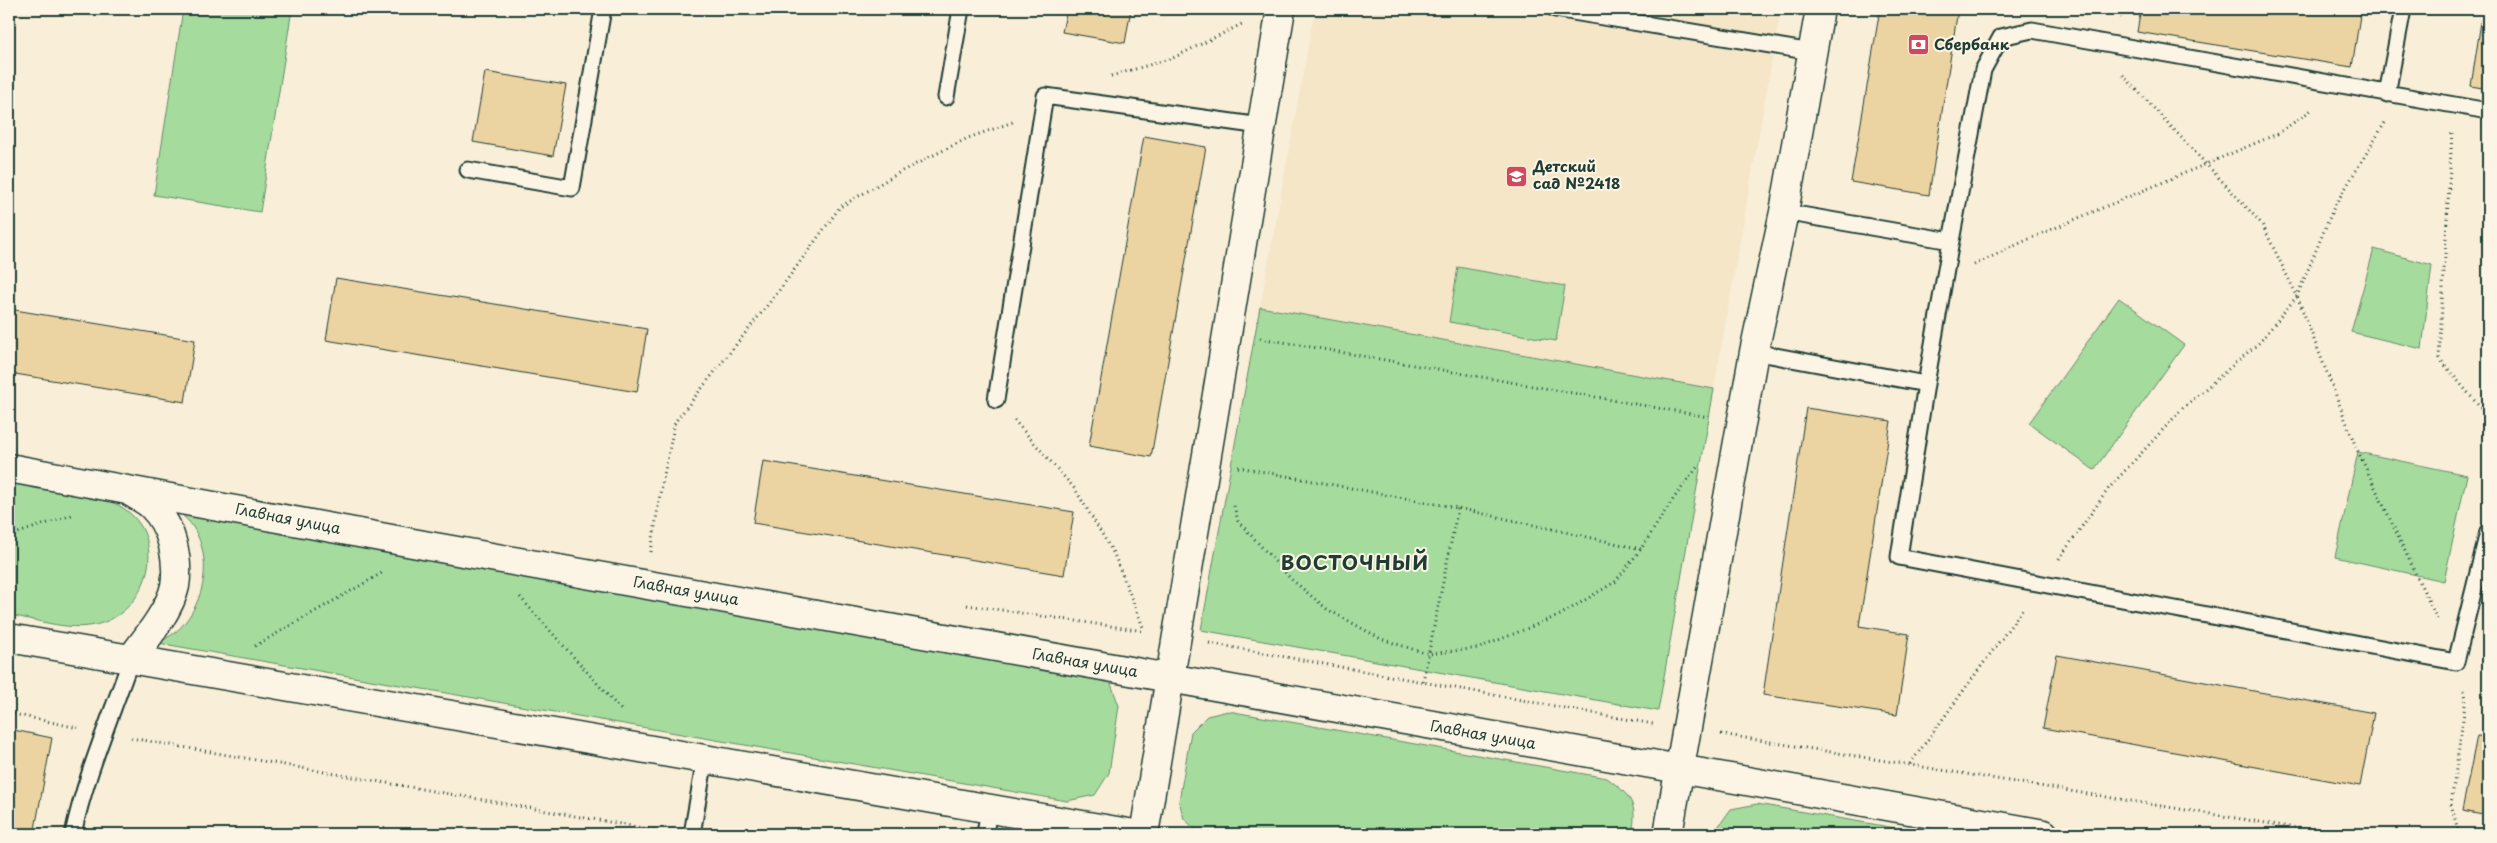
<svg xmlns="http://www.w3.org/2000/svg" width="2497" height="843" font-family="'Playpen Sans',sans-serif">
	<style>
		.built { fill: #f5e6c8 }
		.green { fill: #a6db9e; stroke: #628c69 }
		.building { fill: #ecd3a2; stroke: #1f3d34 }
		.lines { fill: none; stroke-linecap: round; stroke-linejoin: round }
		.service-casing { stroke: #1f3d34; stroke-width: 19 }
		.minor-casing { stroke: #1f3d34; stroke-width: 31 }
		.tertiary-casing { stroke: #1f3d34; stroke-width: 31 }
		.path { stroke: #1f3d34; stroke-width: 3; stroke-dasharray: 1 4; stroke-linecap: butt }
		.service { stroke: #fcf5e5; stroke-width: 15 }
		.minor { stroke: #fcf5e5; stroke-width: 28 }
		.tertiary { stroke: #fcf5e5; stroke-width: 28 }
		.labels { text-anchor: middle; stroke-width: 4; stroke-linejoin: round; paint-order: stroke }
		.poi-label { font-size: 15px; font-weight: bold; fill: #1f3d34; stroke: #fcf5e5; text-anchor: start }
		.street-label { font-size: 15px; fill: #1f3d34; stroke: #fcf5e5 }
		.district-label { font-size: 20px; font-weight: bold; letter-spacing: 1px; fill: #1f3d34; stroke: #fcf5e5 }
	</style>
	<rect width="100%" height="100%" fill="#f9eed8"/>
	<filter id="ink" filterUnits="userSpaceOnUse"><feTurbulence type="fractalNoise" baseFrequency=".02" numOctaves="2"/><feDisplacementMap in="SourceGraphic" scale="10" xChannelSelector="R" yChannelSelector="G"/><feConvolveMatrix kernelMatrix="1 2 1 2 8 2 1 2 1" color-interpolation-filters="sRGB"/></filter>
	<g filter="url(#ink)">
		<path class="built" d="M1315,9h466l-67,380 -454,-82z"/>
		<path class="green" d="M183,9h109l-32,203 -106,-17z
			M2374,249l58,16 -10,84 -71,-17z
			M1458,267l107,19 -9,55 -107,-19z
			M2119,298l65,47 -90,125 -65,-47z
			M1260,307l454,82 -56,322 -457,-81z
			M2358,452l109,23 -23,106 -109,-24z
			M9,480c34,6 85,9 114,28 45,29 27,99 -21,115 -29,10 -63,-3 -93,-8z
			M180,513l930,168 9,25 -10,67 -14,22 -28,6 -909,-158c8,-5 17,-9 23,-16 24,-26 32,-68 12,-100 -3,-5 -9,-10 -13,-14z
			M1228,711l379,67c24,18 31,25 25,56h-431l-17,-15 -5,-18 12,-69 16,-16z
			M1757,804l173,30h-217l18,-25z"/>
		<path class="building" d="M1067,9h64l-6,34 -63,-11z
			M1663,9h32l-1,5z
			M1880,9h78l-29,186 -78,-13z
			M2141,9h220l-9,58 -215,-35z
			M2483,9h5v80l-17,-3z
			M485,72l81,13 -13,71 -80,-14z
			M1144,136l62,11 -55,310 -62,-11z
			M336,278l311,51 -10,63 -311,-52z
			M9,309l186,31 -10,62 -176,-29z
			M1806,408l85,13 -32,205 50,8 -12,81 -134,-20z
			M763,461l311,51 -10,63 -311,-52z
			M2057,655l317,58 -14,73 -317,-58z
			M9,729l43,9 -18,96h-25z
			M2477,736l11,1v79l-26,-5z"/>
		<g class="lines">
			<defs>
				<path id="service" d="M1555,9l257,43
					M2387,94l16,-85
					M946,97l15,-88
					M468,170l104,18 31,-179
					M1784,212l167,29 32,-171 18,-33 31,-7 456,81
					M1754,352l172,32 25,-143
					M1926,384l-27,173 557,105 32,-130
					M996,400l49,-304 216,30
					M73,834c13,-60 38,-117 58,-175
					M692,834l13,-75
					M985,834l4,-25"/>
				<path id="minor" d="M1144,834l137,-825
					M1668,834l86,-482 30,-140 36,-203"/>
				<path id="tertiary" d="M9,468l420,78 1615,288
					M129,491c8,5 17,9 23,15 20,19 27,54 23,80 -5,24 -29,53 -44,73
					M9,638l1125,196"/>
			</defs>
			<use href="#service" class="service-casing"/>
			<use href="#minor" class="minor-casing"/>
			<use href="#tertiary" class="tertiary-casing"/>
			<path class="path" d="M2116,9l5,9
				M2430,14l8,-5
				M2123,75l139,149 35,72 59,151 81,172
				M1111,76l62,-18 71,-35
				M2452,133l-13,225 49,59
				M1974,265l55,-26 248,-105 36,-25
				M1260,338l449,79
				M1014,420l61,69 39,65 29,73
				M1238,467l220,41 183,41
				M1234,506l4,15 53,58 36,30 54,30 47,15 51,-6 81,-33 55,-33 26,-33 30,-47 28,-37
				M9,536l63,-21
				M651,552l9,-58 15,-72 106,-134 59,-81 62,-36 66,-33 45,-16
				M2059,559l50,-71 74,-80 77,-66 37,-46 37,-89 52,-86
				M520,597l101,113
				M967,605l177,26
				M1209,643l444,81
				M255,646l127,-73
				M1423,681l35,-173
				M9,713l69,15
				M1721,734l612,100
				M131,738l535,94
				M1910,764l113,-155
				M2459,834l-8,-30 15,-106 -3,-11"/>
			<use href="#service" class="service"/>
			<use href="#minor" class="minor"/>
			<use href="#tertiary" class="tertiary"/>
		</g>
	</g>
	<defs>
		<symbol id="bank-square" viewBox="-11 -11 22 22"><rect x="-9" y="-9" width="18" height="18" rx="4" fill="#d1495b" stroke="#fcf5e5"/><path d="M-6-4H6V4H-6ZM0-2.3a2.3 2.3 0 1 0 0 4.6a2.3 2.3 0 1 0 0-4.6Z" fill="#fff"/></symbol>
		<symbol id="school-square" viewBox="-11 -11 22 22"><rect x="-9" y="-9" width="18" height="18" rx="4" fill="#d1495b" stroke="#fcf5e5"/><path d="M0-5L7-2L0 1L-7-2ZM-4 1L0 2.5L4 1V4Q0 6-4 4Z" fill="#fff"/></symbol>
	</defs>
	<g fill-rule="evenodd">
		<use href="#bank-square" x="1906" y="32" width="25" height="25"/>
		<use href="#school-square" x="1504" y="164" width="25" height="25"/>
	</g>
	<g class="labels">
		<g class="poi-label">
			<text x="1934" y="50">Сбербанк</text>
			<text x="1533" y="172">Детский<tspan x="1533" dy="17">сад №2418</tspan></text>
		</g>
		<g class="street-label">
			<text transform="translate(288 519) rotate(11)" y="5">Главная улица</text>
			<text transform="translate(686 591) rotate(10)" y="5">Главная улица</text>
			<text transform="translate(1085 663) rotate(10)" y="5">Главная улица</text>
			<text transform="translate(1483 735) rotate(10)" y="5">Главная улица</text>
		</g>
		<g class="district-label">
			<text x="1355" y="570">ВОСТОЧНЫЙ</text>
		</g>
	</g>
	<rect width="2497" height="843" fill="none" stroke="#fcf5e5" stroke-width="30"/>
	<rect x="15" y="15" width="2467" height="813" fill="none" stroke="#1f3d34" stroke-width="2" filter="url(#ink)"/>
</svg>
